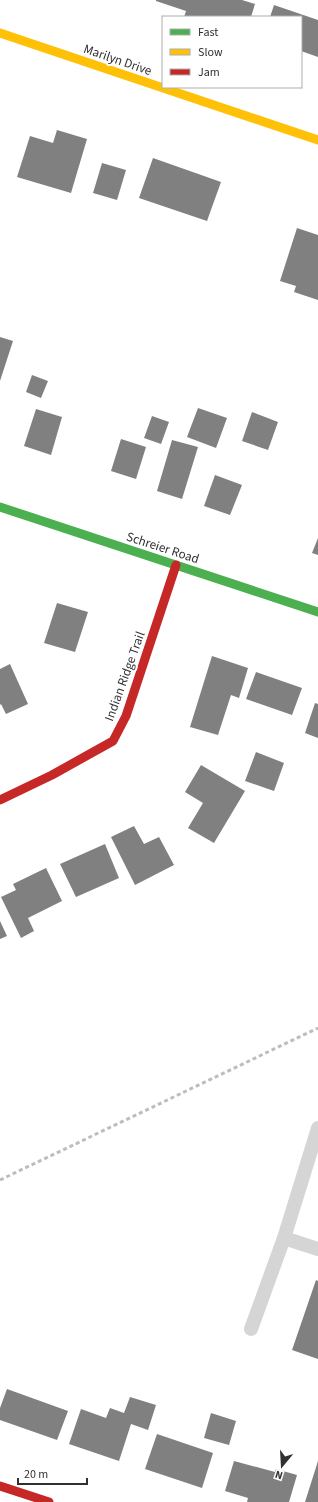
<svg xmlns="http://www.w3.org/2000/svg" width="318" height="1502" font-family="'Source Sans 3',sans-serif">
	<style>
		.building { fill: #808080 }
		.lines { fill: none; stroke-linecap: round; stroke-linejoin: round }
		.lane { stroke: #d5d5d5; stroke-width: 14 }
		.fast { stroke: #4caf50; stroke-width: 9 }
		.slow { stroke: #ffc107; stroke-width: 9 }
		.jam { stroke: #c62828; stroke-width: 9 }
		.rail { stroke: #bdbdbd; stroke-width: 3; stroke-dasharray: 4 3; stroke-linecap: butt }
		.labels { text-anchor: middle; stroke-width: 4; stroke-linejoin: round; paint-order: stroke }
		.street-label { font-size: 13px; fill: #313131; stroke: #fff }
	</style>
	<rect width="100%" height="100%" fill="#fff"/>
	<path class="building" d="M156,0h86l13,4 -4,13h-67l2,-6 -30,-10z
		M274,5l44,15v37l-17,-6v-34h-31z
		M57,130l30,9 -16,54 -54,-16 13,-41 23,7z
		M153,158l68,24 -14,39 -68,-23z
		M102,163l24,7 -9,30 -24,-7z
		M297,228l21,7v65l-24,-8 2,-6 -16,-5z
		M0,337l13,4 -13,40z
		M32,375l16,6 -7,17 -15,-6z
		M198,408l29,10 -11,30 -29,-11z
		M36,409l26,8 -11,38 -27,-9z
		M252,412l26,10 -10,28 -26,-9z
		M152,416l17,6 -8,22 -17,-6z
		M121,439l25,8 -10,32 -25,-8z
		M172,440l26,7 -16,52 -25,-8z
		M215,475l27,10 -12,30 -26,-9z
		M318,538v17l-6,-2z
		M57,603l31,9 -13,40 -31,-9z
		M212,656l36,12 -9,30 -8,-3 -13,40 -28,-8z
		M10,664l18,40 -22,10 -5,-10 -1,1v-36z
		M256,672l46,16 -10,27 -46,-16z
		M315,703l3,1v34l-13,-5z
		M256,752l28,11 -10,28 -29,-10z
		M201,765l44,26 -31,52 -26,-15 15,-25 -18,-11z
		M134,826l10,18 15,-7 15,28 -39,20 -24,-48z
		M105,844l14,34 -43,19 -16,-33z
		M46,868l16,33 -34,17 6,13 -13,7 -20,-41 15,-7 -3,-6z
		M0,921l7,15 -7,3z
		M316,1280l2,1v78l-26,-9z
		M7,1389l61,22 -11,29 -57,-20v-12z
		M130,1397l26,8 -8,25 -17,-6 -12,37 -50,-17 12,-35 25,9 4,-10 14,5z
		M211,1413l25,8 -7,24 -25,-7z
		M157,1434l56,19 -11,35 -57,-19z
		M234,1461l41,11 1,-3 21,6 -8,27h-42l1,-4 -23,-7z
		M318,1461v41h-13z"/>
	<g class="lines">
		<path class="lane" d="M284,1238l34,-110
			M251,1329l33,-91 34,11"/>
		<path class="fast" d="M0,507l318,105"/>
		<path class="slow" d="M0,33l318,107"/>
		<path class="jam" d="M0,800l52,-25 61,-34 13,-25 50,-151
			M0,1486l49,16"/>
		<path class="rail" d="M0,1180l318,-152"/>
	</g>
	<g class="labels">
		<g class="street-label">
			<text transform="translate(118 59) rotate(19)" y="5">Marilyn Drive</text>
			<text transform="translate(163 547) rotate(18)" y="5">Schreier Road</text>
			<text transform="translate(124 676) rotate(-70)" y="5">Indian Ridge Trail</text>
		</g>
	</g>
	<rect x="162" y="16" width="140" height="72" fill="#ffffff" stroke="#adadad"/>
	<rect x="170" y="29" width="20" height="6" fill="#4caf50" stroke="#adadad"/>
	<text x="198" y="36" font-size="12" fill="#313131">Fast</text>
	<rect x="170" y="49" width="20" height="6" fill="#ffc107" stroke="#adadad"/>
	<text x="198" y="56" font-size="12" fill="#313131">Slow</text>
	<rect x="170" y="69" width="20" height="6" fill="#c62828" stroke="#adadad"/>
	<text x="198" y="76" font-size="12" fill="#313131">Jam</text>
	<g transform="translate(282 1466) rotate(198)" stroke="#ffffff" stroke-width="3" paint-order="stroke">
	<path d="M0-3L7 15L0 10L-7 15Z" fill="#313131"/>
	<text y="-6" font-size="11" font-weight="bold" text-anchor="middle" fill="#313131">N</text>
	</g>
	<path d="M18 1478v6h69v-6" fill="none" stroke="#313131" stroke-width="2"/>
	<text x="24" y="1478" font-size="12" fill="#313131" stroke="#ffffff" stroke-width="3" paint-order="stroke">20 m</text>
</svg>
